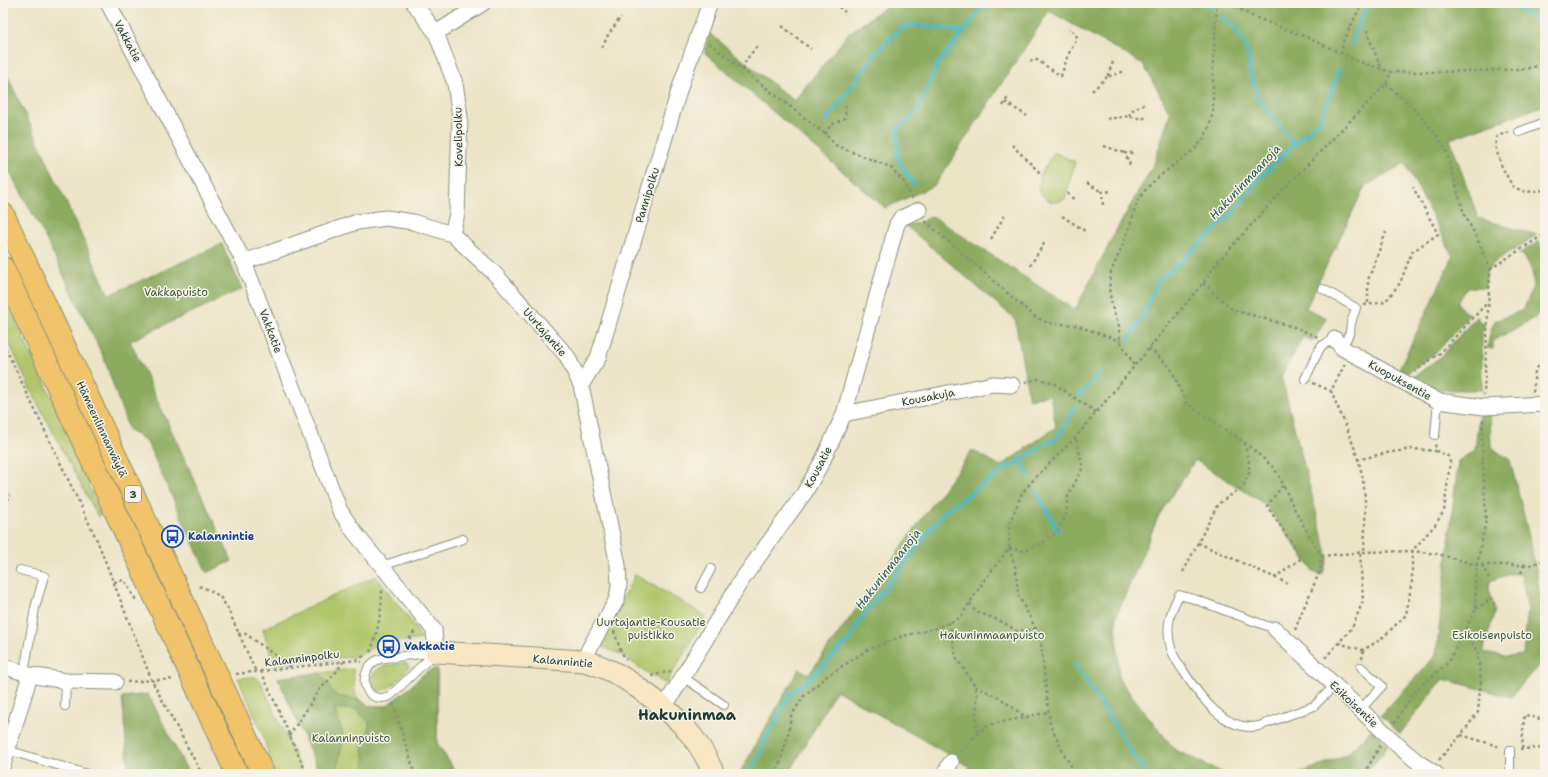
<svg xmlns="http://www.w3.org/2000/svg" width="1548" height="777" font-family="'Shantell Sans',sans-serif">
	<style>
		.green { fill: #b1c66b; stroke: #688250 }
		.forest { fill: #8cab5f; stroke: #56744a; fill-rule: evenodd }
		.lines { fill: none; stroke-linecap: round; stroke-linejoin: round }
		.stream { stroke: #4ab9c0; stroke-width: 4 }
		.lane-casing { stroke: #86907d; stroke-width: 10 }
		.street-casing { stroke: #86907d; stroke-width: 17 }
		.secondary-casing { stroke: #86907d; stroke-width: 23 }
		.highway-casing { stroke: #86907d; stroke-width: 24 }
		.path { stroke: #86907d; stroke-width: 2.5; stroke-dasharray: 3 3; stroke-linecap: butt }
		.lane { stroke: #fff; stroke-width: 8 }
		.street { stroke: #fff; stroke-width: 15 }
		.secondary { stroke: #f9e7c3; stroke-width: 21 }
		.highway { stroke: #f1c36a; stroke-width: 22 }
		.labels { text-anchor: middle; stroke-width: 3; stroke-linejoin: round; paint-order: stroke }
		.shield { fill: #f7f3e8; stroke: #60746a; stroke-width: 1 }
		.shield-label { font-size: 10px; font-weight: bold; fill: #1f3d34 }
		.street-label { font-size: 11px; fill: #1f3d34; stroke: #f7f3e8 }
		.park-label { font-size: 11px; fill: #3c583f; stroke: #f7f3e8 }
		.transit-label { font-size: 11px; font-weight: bold; fill: #164399; stroke: #f7f3e8; text-anchor: start }
		.water-label { font-size: 12px; font-style: italic; fill: #2a5c57; stroke: #f7f3e8 }
		.district-label { font-size: 15px; font-weight: bold; fill: #1f3d34; stroke: #f7f3e8 }
	</style>
	<rect width="100%" height="100%" fill="#f7f3e8"/>
	<filter id="ink" filterUnits="userSpaceOnUse"><feTurbulence type="fractalNoise" baseFrequency=".025" numOctaves="2"/><feDisplacementMap in="SourceGraphic" scale="8" xChannelSelector="R" yChannelSelector="G"/><feConvolveMatrix kernelMatrix="1 2 1 2 8 2 1 2 1" color-interpolation-filters="sRGB"/></filter>
	<filter id="wash" filterUnits="userSpaceOnUse"><feTurbulence type="fractalNoise" baseFrequency=".012" numOctaves="4" result="noise"/><feDisplacementMap in="SourceGraphic" scale="16" xChannelSelector="R" yChannelSelector="G"/><feGaussianBlur stdDeviation="0.9" result="paint"/><feColorMatrix in="noise" values="0 0 0 0 0 0 0 0 0 0 0 0 0 0 0 0 0 1.4 0 .05"/><feComposite in="paint" operator="in"/></filter>
	<g filter="url(#wash)">
		<rect width="100%" height="100%" fill="#ece4c6"/>
		<path class="green" d="M1054,152l21,10 -10,37c-13,7 -20,1 -27,-10l3,-15z
			M3,295l78,164 9,31 10,24 -2,3 -67,-126 -28,-62z
			M635,575l71,41 -40,68 -23,-14 -21,-15 -24,-10z
			M376,576l34,44 12,19 -44,5 -19,12 -85,8 -11,-35z
			M403,663l4,1 2,3c-7,8 -16,21 -26,23 -11,3 -15,-13 -7,-19 6,-6 18,-6 27,-8z
			M437,668v75l20,31h-130l-49,-96 75,-9 2,24 5,7 9,6h17l22,-17 17,-16z
			M251,677h5l5,5 42,92h-29l-12,-42 -24,-54z"/>
		<path class="forest" d="M891,3h631l23,14v88l-95,34 28,79 59,17 -40,25 -10,11 -2,16 -18,1 -9,14c2,7 5,9 12,12l-32,37 -35,25 -6,-3 56,-116 -48,-94 -40,23 -59,122 21,10 -14,23 -10,-4 -22,39 47,182 -6,17 -9,-4 -48,-67 -70,-44 -36,55 -43,102 3,62 55,70 51,25h-259l4,-7 -134,-77 -47,84h-50l60,-105 10,5 163,-224 29,16 55,-39 -6,-32 -21,4 -14,-80 -110,-94 15,-2 12,-7 143,94 41,-79 38,-67 16,-51 -27,-49 -94,-53 -114,174 -50,23 -180,-155 4,-20 85,68 55,-68z
			M3,66l106,229 113,-51 20,45 -112,52 102,220 -25,12 -61,-133 -17,-9 -25,-73 -63,-129 -38,-69z
			M1539,241l6,20v39l-9,17 -43,24v8l-6,-1 4,-18 4,-9 28,-11c11,-23 16,-33 0,-55l-5,-1z
			M1476,317h2v4l7,2 -3,10v57h-41l-31,-10 30,-23z
			M1479,415h11l1,32 19,13c16,65 35,130 35,198l-34,39 -68,-18 -43,55 -19,-19 55,-60 22,-194 17,-11zM1521,573l7,37 -5,45 -17,2 -23,-5 12,-41 -6,-22 1,-8 20,-7z
			M437,668v75l20,31h-79l-13,-3 -2,-26 5,-11 1,-12 -14,-13h-21l10,27 -6,27 2,11h-20l-42,-96 42,-5 16,23 24,4 9,6h18l21,-17 17,-16z
			M148,694l41,80h-60l-7,-77z
			M1372,729l16,17 -22,28h-68l48,-19z"/>
		<g class="lines">
			<path class="stream" d="M1206,3l4,5
				M1509,3l36,23
				M1223,18l10,7 11,18 4,11 2,18 8,27 36,45
				M1351,45l10,-27 9,-15
				M825,122l52,-71 26,-25 13,-1 48,6
				M914,184l-13,-18 -3,-10 -1,-27 13,-10 8,-10 19,-44 49,-62
				M1128,340l15,-25 15,-35 17,-13 58,-54 25,-33 36,-36 26,-23 19,-51
				M1079,396l21,-23
				M1021,460l8,17
				M1036,491l22,40
				M1074,663l72,111
				M750,774l17,-37 23,-43 21,-16 40,-40 7,-15 86,-111 62,-44 15,-8 24,-16 11,-5 12,-17 6,-15"/>
		</g>
	</g>
	<g filter="url(#ink)">
		<g class="lines">
			<defs>
				<path id="lane" d="M1519,132l26,-10
					M1323,289l33,19 -5,15 -1,9 -8,16
					M1305,379l16,-33 14,-7
					M1435,435l3,-34
					M3,497h2
					M382,566l81,-27
					M20,570l24,6 -9,32 -11,65
					M701,588l10,-19
					M1275,629l-81,-30 -15,-4c-9,17 -14,33 -8,53 2,9 8,16 13,24 16,25 42,61 75,54l55,-20 20,-20
					M436,652l-46,44c-29,11 -34,-29 -10,-37 5,-2 11,-1 16,-2 13,-2 27,-3 40,-5z
					M683,677l41,28
					M65,706l1,-25
					M1360,710l22,-24 -21,-19
					M7,750l80,24
					M1510,774v-24"/>
				<path id="street" d="M108,3l136,259 96,249 15,22 79,97 2,22
					M414,3l22,30 19,50 5,34 -3,97 -5,20
					M436,33l47,-30
					M244,262l113,-40 29,-4 27,4 39,12 42,39 73,83 14,29 37,180 1,20 -2,14 -28,50 -5,12
					M1335,339l7,9 96,53 46,6 61,-3
					M581,385l17,-27 84,-277 28,-78
					M844,414l149,-30 19,1
					M1275,629l127,120 17,14 17,11
					M3,666l27,9 36,6 49,1
					M665,706l76,-125 64,-89 18,-32 21,-46 53,-190 4,-6 18,-8
					M3,765l27,-90
					M944,774l7,-12"/>
				<path id="secondary" d="M436,652l148,9c21,5 40,16 57,29 33,23 57,46 73,84"/>
				<path id="highway" d="M3,214l260,560
					M3,268l234,506"/>
			</defs>
			<use href="#lane" class="lane-casing"/>
			<use href="#street" class="street-casing"/>
			<use href="#secondary" class="secondary-casing"/>
			<use href="#highway" class="highway-casing"/>
			<path class="path" d="M834,3l11,9
				M1230,3l22,13 54,21 51,24 34,11h49l85,-3 20,-5
				M782,26l29,23
				M1367,30l2,8 13,32
				M709,43l116,91 12,12 53,21 14,15 8,17
				M602,48l6,-13 13,-18
				M1341,54l2,-12 19,-39
				M1030,62l3,-2h4l24,16 7,-21 9,-17 -1,-4 -7,-5
				M1113,62l-6,15 18,-6
				M743,69l3,-9 12,-15
				M1386,84l26,23 10,11 14,16 10,16 18,64 12,22 14,33 -6,126
				M1092,91l15,-14
				M1005,102l22,14
				M1003,106l5,-9
				M1129,116l2,-5 13,-7
				M1107,119l22,-3 6,2h12
				M1509,132l-12,4 -2,10 7,21 11,20 13,5 19,-2
				M825,134l6,-9 14,-7 1,-14
				M1012,145l29,29
				M1104,146l21,7
				M1130,165l-5,-12 4,1 6,-3
				M1087,183l15,9
				M1067,193l9,8
				M1103,205l-1,-13 10,-1
				M1062,216l23,15
				M925,221l110,96 13,6 27,2 45,16
				M991,239l14,-24
				M1030,266l15,-24
				M1490,269l50,-32 5,-2
				M1203,283l29,26 5,2 57,16 24,10
				M1368,303v-23l18,-48
				M1364,305l21,-3 15,-19 12,-31 26,-18 -25,-47
				M3,343l94,197 55,141 50,93
				M1149,348l21,19 5,10 10,25 60,41 27,23 6,8 17,36 26,46
				M1345,364l-14,27c11,27 25,55 31,84 5,25 3,52 2,77
				M1134,365l-14,-24 -1,-15 -6,-16 -4,-21 2,-17 17,-40 9,-30 9,-13 10,-10 40,-31 8,-10 5,-11 4,-15v-45l4,-64
				M1414,372l26,-19 48,-51
				M1025,382l14,-3 15,4 16,12 26,17
				M1313,383l18,8
				M1533,392l2,-21 10,-13
				M1357,460l29,-7 26,-4 24,2
				M1198,543l89,40
				M1009,548l7,21 2,26 18,34 5,15 9,80 14,30 12,20
				M1009,548l15,3 18,-8 16,-12 8,-15 2,-20 15,-29 -7,-30
				M1321,556l43,-4 48,-1 26,3 39,11h53l15,-5
				M1482,565l8,16
				M1183,572l35,-68 25,-17 6,-14v-11l-4,-18
				M1521,573l3,-8
				M1274,578l28,-20 -35,-52 16,-21
				M114,582l10,-2 12,20
				M199,586l13,5 8,6 7,10 29,65
				M970,603l5,8 28,11 14,9 19,-2
				M1476,609l16,-11
				M949,622l7,35 19,29 2,10 -1,19 2,18
				M1295,630l6,-16 19,-43 1,-15
				M614,631l6,18 6,11
				M1465,632l10,15 2,6 5,-1
				M238,634h8l45,33
				M1338,643l25,7 17,-10 26,-25 6,-34v-30l23,-26 9,-14 6,-49 -2,-6 -12,-5 -1,-8
				M406,644l10,-15
				M370,652c8,-20 12,-42 12,-64
				M1325,658l27,-30 11,-27 -3,-49
				M1362,659l1,-9
				M356,660l8,-4
				M261,671l46,103
				M236,674l120,-14 6,2
				M651,676l20,-5
				M127,682l47,-3
				M975,686l25,12 27,20
				M393,704l22,70
				M1394,723l22,-33 32,-27 28,-54 -1,-24 2,-20 9,-45 -4,-74 1,-26
				M1461,735l40,12
				M289,736l31,-47 14,-14 9,-13
				M1520,749l25,-1
				M1522,749l2,-34 21,5
				M960,752l15,-16 13,-11 61,-13
				M1439,760l22,-25 17,-23 3,-33 -4,-26
				M773,774l6,-8 9,-31 3,-19 13,-20 23,-20 42,-27 34,-13 31,-7 26,-11 23,-36 26,-34v-23l13,-32 11,-13 43,-43 127,-154 13,-19 65,-72 105,-108 5,-12
				M1364,774l16,-28"/>
			<use href="#lane" class="lane"/>
			<use href="#street" class="street"/>
			<use href="#secondary" class="secondary"/>
			<use href="#highway" class="highway"/>
		</g>
	</g>
	<defs>
		<symbol id="bus-ring" viewBox="-11 -11 22 22"><circle r="9.5" fill="#f7f3e8" stroke="#1a4fb4" stroke-width="1.5"/><path d="M-5-6H5V4H4V6H2V4H-2V6H-4V4H-5ZM-3.5-4V0h7V-4ZM-3.5 1.2v1.5H-2V1.2ZM2 1.2v1.5H3.5V1.2Z" fill="#1a4fb4"/></symbol>
	</defs>
	<g fill-rule="evenodd">
		<use href="#bus-ring" x="160" y="524" width="25" height="25"/>
		<use href="#bus-ring" x="376" y="634" width="25" height="25"/>
	</g>
	<g class="labels">
		<rect class="shield" x="125" y="486" width="16" height="16" rx="3"/>
		<g class="shield-label">
			<text x="133" y="498">3</text>
		</g>
		<g class="street-label">
			<text transform="translate(128 41) rotate(62)" y="4">Vakkatie</text>
			<text transform="translate(458 137) rotate(-91)" y="4">Kovelipolku</text>
			<text transform="translate(647 195) rotate(-73)" y="4">Pannipolku</text>
			<text transform="translate(271 331) rotate(69)" y="4">Vakkatie</text>
			<text transform="translate(545 332) rotate(49)" y="4">Uurtajantie</text>
			<text transform="translate(1400 380) rotate(29)" y="4">Kuopuksentie</text>
			<text transform="translate(928 397) rotate(-11)" y="4">Kousakuja</text>
			<text transform="translate(102 429) rotate(65)" y="4">Hämeenlinnanväylä</text>
			<text transform="translate(818 467) rotate(-62)" y="4">Kousatie</text>
			<text transform="translate(302 658) rotate(-7)" y="4">Kalanninpolku</text>
			<text transform="translate(563 661) rotate(5)" y="4">Kalannintie</text>
			<text transform="translate(1354 704) rotate(43)" y="4">Esikoisentie</text>
		</g>
		<g class="park-label">
			<text x="176" y="296">Vakkapuisto</text>
			<text x="651" y="626">Uurtajantie-Kousatie<tspan x="651" dy="13">puistikko</tspan></text>
			<text x="992" y="639">Hakuninmaanpuisto</text>
			<text x="1492" y="639">Esikoisenpuisto</text>
			<text x="351" y="742">Kalanninpuisto</text>
		</g>
		<g class="transit-label">
			<text x="188" y="540">Kalannintie</text>
			<text x="404" y="650">Vakkatie</text>
		</g>
		<g class="water-label">
			<text transform="translate(1245 182) rotate(-47)" y="4">Hakuninmaanoja</text>
			<text transform="translate(888 569) rotate(-52)" y="4">Hakuninmaanoja</text>
		</g>
		<g class="district-label">
			<text x="687" y="720">Hakuninmaa</text>
		</g>
	</g>
	<rect width="1548" height="777" fill="none" stroke="#f7f3e8" stroke-width="16"/>
</svg>
